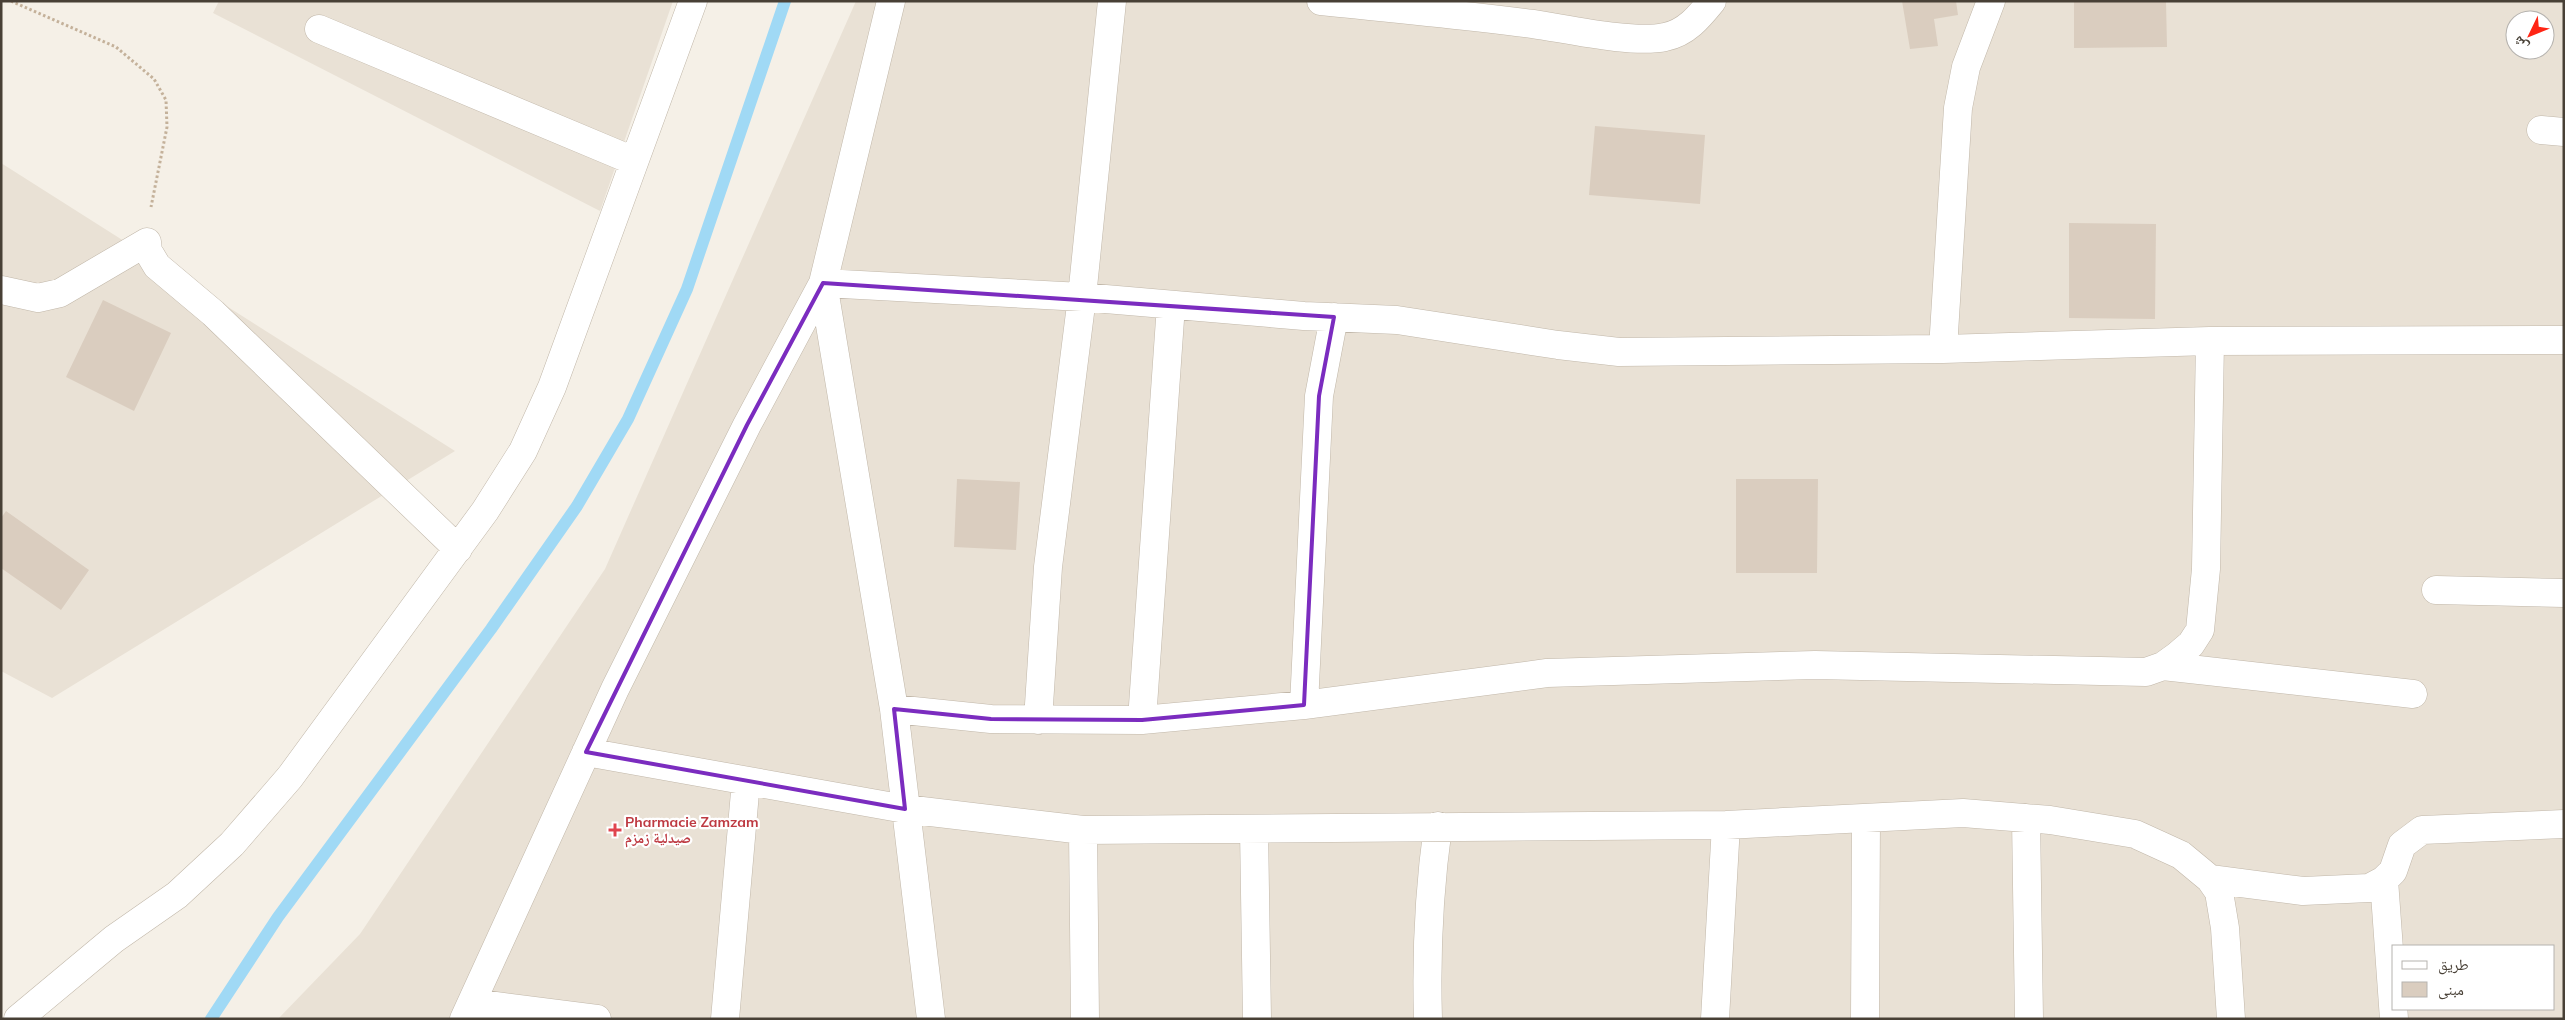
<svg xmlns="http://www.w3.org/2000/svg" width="2565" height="1020" font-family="Mulish,'Noto Naskh Arabic',sans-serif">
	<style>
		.residential { fill: #e9e1d5; fill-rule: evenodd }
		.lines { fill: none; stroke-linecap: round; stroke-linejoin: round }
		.stream { stroke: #a0d9f5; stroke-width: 12 }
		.building { fill: #dacdbf }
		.minor-casing { stroke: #c1b7a9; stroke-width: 29 }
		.path { stroke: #c4b19a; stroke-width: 3; stroke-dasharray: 2.5 2.5; stroke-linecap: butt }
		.minor { stroke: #fff; stroke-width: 28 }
		.marked { fill: none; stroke: #7b2cbf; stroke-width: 4; stroke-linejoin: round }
		.health-dot { fill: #e0444e; stroke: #fff; stroke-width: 2 }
		.labels { text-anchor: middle; stroke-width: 4.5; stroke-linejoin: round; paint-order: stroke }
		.health-label { font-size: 14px; font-weight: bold; fill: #be3a42; stroke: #fff; text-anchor: start }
	</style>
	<rect width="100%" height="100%" fill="#f5f0e7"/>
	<path class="residential" d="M219,1h454l-73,210 -387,-198z
		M856,1h1708v1018h-2286l82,-85 245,-365zM2515,20h30v30h-30zM2394,946h160v63h-160z
		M1,163l454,288 -403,247 -51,-27z"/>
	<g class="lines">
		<path class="stream" d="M211,1019l67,-102 213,-288 86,-123 51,-87 59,-130 98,-288"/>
	</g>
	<path class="building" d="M1902,1h54l2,14 -24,4 4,27 -28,3z
		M2074,1h92l1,46 -93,1z
		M1595,126l110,9 -5,69 -111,-9z
		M2069,223l87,1 -1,95 -86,-1z
		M103,300l68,33 -37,78 -68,-34z
		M957,479l63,3 -4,68 -62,-3z
		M1736,479h82l-1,94h-81z
		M6,511l83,59 -28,40 -60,-42v-50z"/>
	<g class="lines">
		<defs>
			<path id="minor" d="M891,1l-68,282 71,426 37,310
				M1321,1c71,7 142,14 212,23 34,5 100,20 132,13 21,-4 34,-20 47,-36
				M319,29l315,132
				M2541,130l23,2
				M1,290l37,8 22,-5 87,-51 1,9 9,15 56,47 245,236
				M1943,349l15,-241 8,-41 25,-66
				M2436,590l128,3
				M2163,666l250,28
				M1304,705l15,-309 15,-79
				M894,709l97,10 151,1 162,-15 243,-32 268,-8 331,7 17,-6 14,-10 14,-12 9,-14 6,-61 4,-228
				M1038,720l10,-153 34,-270 30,-296
				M1142,720l29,-415
				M586,752l319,57 178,21 643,-5 237,-12 87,7 85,14 46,21 29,24 9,13 6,36 6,91
				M2026,818l3,201
				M1254,829l3,190
				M1083,830l2,189
				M2210,879l93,12 66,-3 15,-8 9,-9 9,-26 20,-15 142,-6
				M2384,880l10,139
				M473,1003l124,16
				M18,1019l96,-80 63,-44 55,-51 58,-67 195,-266 38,-60 29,-64 141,-386
				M464,1019l151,-330 132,-264 76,-142 259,14 222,19 93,4 161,25 61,7 324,-3 267,-8 354,-1
				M725,1019l21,-238
				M1428,1019c-2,-65 1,-129 10,-193
				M1715,1019l11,-194
				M1865,1019l1,-201"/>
		</defs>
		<use href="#minor" class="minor-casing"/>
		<path class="path" d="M11,1l105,46 38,32 12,21 1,27 -16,80"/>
		<use href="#minor" class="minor"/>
	</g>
	<path class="marked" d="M823,283l511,34 -15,79 -15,309 -162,15 -151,-1 -97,-10 11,100 -319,-57 161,-327z"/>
	<path class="health-dot" d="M612.5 822.5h5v5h5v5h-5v5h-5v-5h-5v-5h5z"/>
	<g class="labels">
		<g class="health-label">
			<text x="625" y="827">Pharmacie Zamzam<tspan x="625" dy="16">صيدلية زمزم</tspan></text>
		</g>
	</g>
	<rect width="2565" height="1020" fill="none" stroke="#484036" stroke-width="5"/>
	<rect x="2392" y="945" width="162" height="65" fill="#ffffff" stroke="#b6b3af"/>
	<rect x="2402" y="961" width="25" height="8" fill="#ffffff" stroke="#b6b3af"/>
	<text x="2438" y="970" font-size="15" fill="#484036">طريق</text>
	<rect x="2402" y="982" width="25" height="15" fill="#dacdbf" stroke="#b6b3af"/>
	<text x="2438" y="995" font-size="15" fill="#484036">مبنى</text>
	<g transform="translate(2530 35) rotate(227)"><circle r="24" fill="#ffffff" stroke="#b6b3af"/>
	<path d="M0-4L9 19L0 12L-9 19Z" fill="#ff2514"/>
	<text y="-8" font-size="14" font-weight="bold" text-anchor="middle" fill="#484036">ش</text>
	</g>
</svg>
